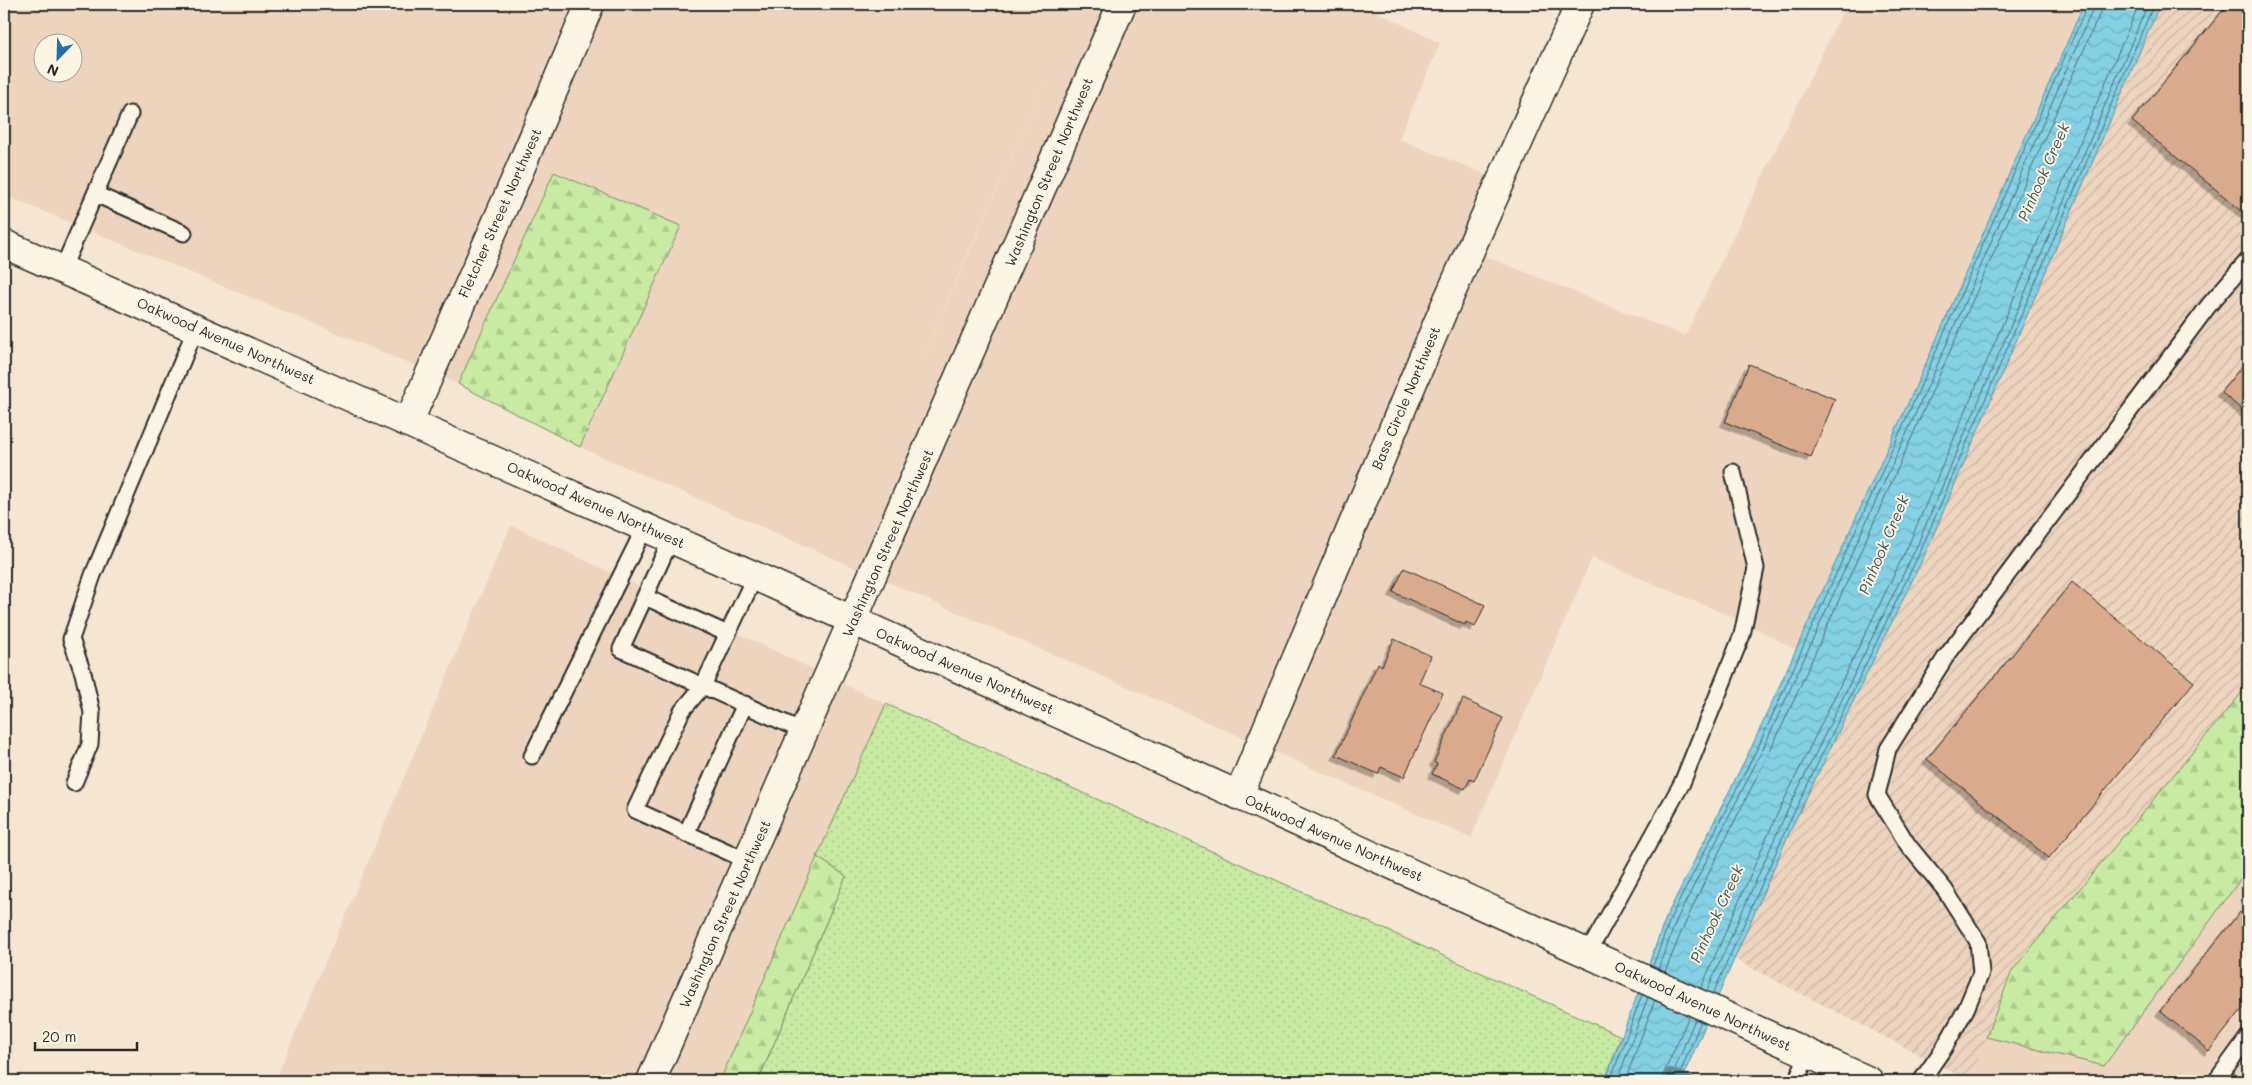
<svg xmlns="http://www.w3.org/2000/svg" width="2252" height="1085" font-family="Mali,sans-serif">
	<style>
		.built { fill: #edd4be; fill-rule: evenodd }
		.industrial { fill: url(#industrial-furrows) }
		.grass { fill: url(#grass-dots); stroke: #7a8a67 }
		.forest { fill: url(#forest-firs); stroke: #7a8a67 }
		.water { fill: url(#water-waves); stroke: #608e9a }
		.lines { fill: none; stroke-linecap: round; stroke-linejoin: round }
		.shore { stroke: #4f6d75; stroke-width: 1 }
		.stream { stroke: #608e9a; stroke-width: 10 }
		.building { fill: #daaa8c; stroke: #2b2b2b; filter: url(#shadow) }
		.service-casing { stroke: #2b2b2b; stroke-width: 19 }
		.minor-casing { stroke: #2b2b2b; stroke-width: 31 }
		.tertiary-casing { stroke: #2b2b2b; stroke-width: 31 }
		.secondary-casing { stroke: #2b2b2b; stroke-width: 31 }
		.service { stroke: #fcf5e5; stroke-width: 15 }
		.minor { stroke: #fcf5e5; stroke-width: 28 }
		.tertiary { stroke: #fcf5e5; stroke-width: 28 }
		.secondary { stroke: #fcf5e5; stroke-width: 28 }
		.labels { text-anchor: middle; stroke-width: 4; stroke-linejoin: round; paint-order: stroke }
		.street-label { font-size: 14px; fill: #2b2b2b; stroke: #fcf5e5 }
		.water-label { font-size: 15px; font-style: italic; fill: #415459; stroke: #fcf5e5 }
	</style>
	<defs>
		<pattern id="industrial-furrows" width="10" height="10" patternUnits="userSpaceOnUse" patternTransform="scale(1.25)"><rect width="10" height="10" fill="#edd4be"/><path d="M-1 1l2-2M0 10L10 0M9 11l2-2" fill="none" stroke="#cbb6a3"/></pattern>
		<pattern id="grass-dots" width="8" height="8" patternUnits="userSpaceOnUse" patternTransform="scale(1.25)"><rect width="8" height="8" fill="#c8eaa3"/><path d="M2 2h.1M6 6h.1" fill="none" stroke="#acc98c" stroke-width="1.8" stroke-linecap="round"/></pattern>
		<pattern id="forest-firs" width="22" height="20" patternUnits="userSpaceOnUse" patternTransform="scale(1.25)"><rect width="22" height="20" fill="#c8eaa3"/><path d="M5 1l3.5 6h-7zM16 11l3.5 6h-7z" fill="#acc98c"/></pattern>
		<pattern id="water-waves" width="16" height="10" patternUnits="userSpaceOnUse" patternTransform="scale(1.25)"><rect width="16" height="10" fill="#84d0e4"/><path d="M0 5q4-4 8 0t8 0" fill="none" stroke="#72b3c4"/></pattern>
		<filter id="shadow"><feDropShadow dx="-4.5" dy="4.5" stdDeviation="0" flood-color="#0004"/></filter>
	</defs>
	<rect width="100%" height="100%" fill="#f5e6d3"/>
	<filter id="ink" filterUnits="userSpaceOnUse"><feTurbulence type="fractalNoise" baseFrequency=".02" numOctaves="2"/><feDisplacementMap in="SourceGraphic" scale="10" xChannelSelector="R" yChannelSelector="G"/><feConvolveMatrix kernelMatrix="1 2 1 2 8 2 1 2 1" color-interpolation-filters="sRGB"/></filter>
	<g filter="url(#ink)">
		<path class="built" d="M4,4h1364l-1,3 73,36 -41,96 103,42 -27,71 210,84 161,-332h238l-161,366 -127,280 -54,-29 -150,-63 -121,280 -891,-391 100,-221 -126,-54 -96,212 -454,-189zM42,42h30v30h-30zM1046,77l-85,195 -37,82z
			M511,525l375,179 -166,377h-445z
			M2248,869v212h-278l16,-44 118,28z"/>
		<path class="industrial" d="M2160,4h88v681l-236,286 -42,110 -236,-122 57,-130 135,-277z"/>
		<path class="grass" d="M886,704l735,332 -16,45h-847l88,-205 -29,-19z"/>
		<path class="forest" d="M554,172l127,54 -101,221 -122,-63z
			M2248,685v184l-144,197 -118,-29 26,-66z
			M817,857l29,19 -88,205h-38z"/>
		<path class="water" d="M2084,4h76l-234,548 -135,277 -110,252h-76l62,-166 86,-171 170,-374z"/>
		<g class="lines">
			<path class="shore" d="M1653,966l18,-49 87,-170 169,-375 161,-368
				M1658,969l19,-50 86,-170 170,-374 162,-371
				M1665,972c36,-94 88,-181 129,-272 103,-229 205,-458 306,-687l2,-9
				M1701,988l73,-167 135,-277 230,-540
				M1707,991l74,-167 135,-276 232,-544
				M1713,994l74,-167 134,-277 233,-546
				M1610,1081l32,-86
				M1617,1081l31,-84
				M1625,1081l30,-81
				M1663,1081l1,-8 25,-57
				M1670,1081l25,-62
				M1677,1081l24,-60"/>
			<path class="stream" d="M1670,1073l20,8"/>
		</g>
		<path class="building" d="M2228,4h20v212l-116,-95z
			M2248,359v56l-27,-23z
			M1749,364l86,35 -24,58 -86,-35z
			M1404,568l81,37 -10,22 -9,-5 -1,3 -72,-33z
			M2072,582l122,100 -145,176 -122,-99z
			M1394,639l37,17 -12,27 24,10 -39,84 -23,-10 -3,7 -42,-19 42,-92 4,3z
			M1463,699l40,19 -29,63 -4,-2 -5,10 -33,-15 5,-10 -3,-2z
			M2240,912l8,7v83l-39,49 -49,-40z"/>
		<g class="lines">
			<defs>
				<path id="service" d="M130,114l-35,80 89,39
					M62,270l33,-76
					M671,539l-50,110 184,83
					M645,597l83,37
					M532,756l113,-229
					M74,783l16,-39 2,-32 -9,-39 -12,-34 22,-64 103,-247
					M686,834l59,-130
					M748,861l-113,-51 47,-99 21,-25 52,-110
					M1588,953l94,-170 60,-148 14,-67 -23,-96
					M1796,1081l12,-27
					M1921,1081l23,-33 22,-39 15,-36 -3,-31 -33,-52 -37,-45 -31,-50 11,-46 57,-91 264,-353 39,-45
					M2216,1081l32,-44"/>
				<path id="minor" d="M409,421l105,-238 76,-179
					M1239,795l203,-482 138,-309"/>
				<path id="tertiary" d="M4,244l751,332 1114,505"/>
				<path id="secondary" d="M651,1081l471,-1077"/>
			</defs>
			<use href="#service" class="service-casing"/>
			<use href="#minor" class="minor-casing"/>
			<use href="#tertiary" class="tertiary-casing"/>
			<use href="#secondary" class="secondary-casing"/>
			<use href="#service" class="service"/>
			<use href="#minor" class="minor"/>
			<use href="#tertiary" class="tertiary"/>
			<use href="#secondary" class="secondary"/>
		</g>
	</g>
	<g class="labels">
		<g class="street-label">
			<text transform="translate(1049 172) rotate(-67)" y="5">Washington Street Northwest</text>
			<text transform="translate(500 213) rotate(-66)" y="5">Fletcher Street Northwest</text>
			<text transform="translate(226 341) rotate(24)" y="5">Oakwood Avenue Northwest</text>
			<text transform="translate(1406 398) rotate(-67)" y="5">Bass Circle Northwest</text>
			<text transform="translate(596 505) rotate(24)" y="5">Oakwood Avenue Northwest</text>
			<text transform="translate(888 543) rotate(-66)" y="5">Washington Street Northwest</text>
			<text transform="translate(965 671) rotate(24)" y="5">Oakwood Avenue Northwest</text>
			<text transform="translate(1334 838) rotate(24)" y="5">Oakwood Avenue Northwest</text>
			<text transform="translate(725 914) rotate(-66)" y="5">Washington Street Northwest</text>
			<text transform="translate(1703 1006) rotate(25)" y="5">Oakwood Avenue Northwest</text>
		</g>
		<g class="water-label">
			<text transform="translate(2044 172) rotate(-66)" y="5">Pinhook Creek</text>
			<text transform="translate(1884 545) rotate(-67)" y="5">Pinhook Creek</text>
			<text transform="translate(1717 914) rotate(-65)" y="5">Pinhook Creek</text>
		</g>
	</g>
	<rect width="2252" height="1085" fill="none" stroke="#fcf5e5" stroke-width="20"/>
	<rect x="10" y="10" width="2232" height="1065" fill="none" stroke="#2b2b2b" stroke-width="2" filter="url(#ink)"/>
	<g transform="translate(58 58) rotate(203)"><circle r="24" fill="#fcf5e5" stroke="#a8a49b"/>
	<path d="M0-4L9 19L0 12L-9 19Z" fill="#1f6fb2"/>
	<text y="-8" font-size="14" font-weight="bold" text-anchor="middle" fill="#2b2b2b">N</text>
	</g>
	<path d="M35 1042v8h102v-8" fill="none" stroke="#2b2b2b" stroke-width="2.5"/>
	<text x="42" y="1042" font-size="15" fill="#2b2b2b" stroke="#fcf5e5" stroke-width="4" paint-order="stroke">20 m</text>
</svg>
